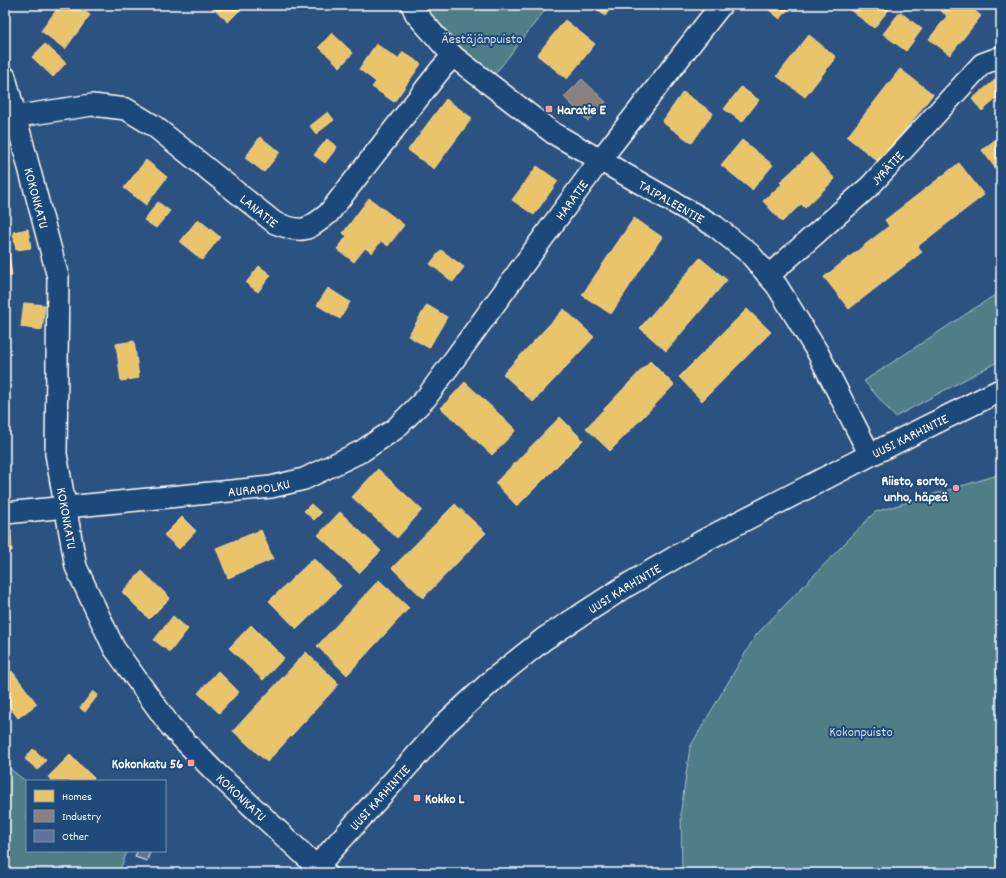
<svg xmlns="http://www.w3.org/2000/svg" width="1006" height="878" font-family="Dekko,sans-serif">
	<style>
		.green { fill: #517d86; stroke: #a8bec2 }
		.homes { fill: #e9c46a; stroke: #f0d697 }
		.industry { fill: #8a817c; stroke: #ada7a3 }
		.building { fill: #5f709e; stroke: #fff }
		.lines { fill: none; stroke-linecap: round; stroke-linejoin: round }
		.street-casing { stroke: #fff; stroke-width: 24 }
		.secondary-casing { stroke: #fff; stroke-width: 25 }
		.street { stroke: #1f4a7a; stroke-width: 21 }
		.secondary { stroke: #1f4a7a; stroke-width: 22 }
		.poi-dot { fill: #ff9aa2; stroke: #1f4a7a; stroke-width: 1.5 }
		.labels { text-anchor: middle; stroke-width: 4; stroke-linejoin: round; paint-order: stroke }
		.park-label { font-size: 14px; fill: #d4dee1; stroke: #1f4a7a }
		.poi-label { font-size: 14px; font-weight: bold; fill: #fff; stroke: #1f4a7a; text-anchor: start }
		.street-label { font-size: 14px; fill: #fff; stroke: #1f4a7a }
	</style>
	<rect width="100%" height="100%" fill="#2c5281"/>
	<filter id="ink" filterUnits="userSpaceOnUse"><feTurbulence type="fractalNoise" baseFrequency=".025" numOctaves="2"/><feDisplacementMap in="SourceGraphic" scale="8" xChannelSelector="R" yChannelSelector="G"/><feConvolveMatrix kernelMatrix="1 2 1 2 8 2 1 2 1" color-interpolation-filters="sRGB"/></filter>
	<g filter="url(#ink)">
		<path class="green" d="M412,5h137l-61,78z
			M1001,291v69l-106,57 -31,-36z
			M1001,474v399h-319l-1,-63 9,-63 66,-112 119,-123z
			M5,765l22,17v69h100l-8,22h-114z"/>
		<path class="homes" d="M60,5h17l13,10 -25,34 -24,-18z
			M210,5h35l-17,17z
			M591,5h22l-8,11z
			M763,5h29l-12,14z
			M854,5h32l4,3 -16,20 -24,-18z
			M946,5h22l13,11 -31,39 -21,-16 18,-23 -6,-5z
			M900,12l22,17 -16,22 -23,-17z
			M565,20l30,24 -28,35 -30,-24z
			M332,33l21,20 -13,14 -21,-20z
			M809,35l27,22 -31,40 -28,-21z
			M45,44l21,19 -13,14 -21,-20z
			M376,44l22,15 5,-7 18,12 -27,38 -22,-15 4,-5 -17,-13z
			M900,69l33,25 -53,69 -33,-26z
			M1001,75v20l-19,16 -10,-12z
			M741,87l18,13 -17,22 -18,-13z
			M683,92l30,21 -21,30 -30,-21z
			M446,99l26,19 -38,51 -26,-19z
			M328,112l6,8 -18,14 -6,-8z
			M260,137l20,15 -16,20 -19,-14z
			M327,139l10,8 -12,16 -11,-8z
			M996,139l5,7v30l-19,-26z
			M742,140l31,25 -21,25 -31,-25z
			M811,153l24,26 -30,29 -4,-4 -19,18 -19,-21 19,-17 -2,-2z
			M146,160l21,17 -21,28 -22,-17z
			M959,163l25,32 -66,51 4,6 -73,57 -25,-32 65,-51 -4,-6z
			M537,166l21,15 -24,34 -22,-15z
			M5,176l4,18 -4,1z
			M369,198l35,27 -16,21 -7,-5 -9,12 -7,-5 -11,14 -17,-13 10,-13 -4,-3z
			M158,202l12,9 -14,17 -12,-8z
			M634,218l28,19 -51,77 -29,-19z
			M198,219l22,18 -18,23 -22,-18z
			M28,229l3,19 -15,2 -3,-18z
			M5,246h3l4,30 -7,1z
			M441,250l23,17 -11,15 -23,-18z
			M700,258l27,22 -61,71 -26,-23z
			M259,266l12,9 -13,17 -12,-9z
			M328,288l22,14 -10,17 -23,-14z
			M24,303l21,2 -3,25 -21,-3z
			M427,305l20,12 -18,31 -21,-12z
			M564,309l30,28 -61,65 -30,-28z
			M747,309l24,23 -69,69 -23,-24z
			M134,341l5,37 -18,3 -5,-37z
			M650,361l24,24 -64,66 -24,-23z
			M465,382l51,48 -24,25 -51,-47z
			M560,417l23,23 -66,66 -22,-23z
			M378,469l44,41 -25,28 -45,-41z
			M311,504l10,9 -7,7 -10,-9z
			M455,504l31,29 -63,65 -31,-30z
			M340,512l41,39 -22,22 -41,-38z
			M182,517l14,14 -17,18 -15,-14z
			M5,529h6l1,22h-7z
			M261,530l12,29 -45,19 -12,-30z
			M314,558l27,28 -44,43 -28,-28z
			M142,571l28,27 -21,21 -27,-27z
			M379,580l30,28 -62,67 -30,-29z
			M173,616l15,13 -18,23 -16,-12z
			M251,625l33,33 -21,22 -34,-32z
			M306,652l33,32 -72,78 -34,-31z
			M12,671l25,33 -19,14 -13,-17v-24z
			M218,671l21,21 -20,21 -21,-20z
			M93,691l5,4 -13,17 -5,-4z
			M33,749l13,11 -8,10 -13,-11z
			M70,755l24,23 -2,3h-39l-5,-4z"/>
		<path class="industry" d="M582,79l24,23 -18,19 -24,-24z"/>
		<path class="building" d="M137,851h13l-3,10 -12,-4z"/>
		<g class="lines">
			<defs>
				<g id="street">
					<path id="s1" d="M412,5l4,9 37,42 100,77 162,93 35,28 27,32 41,67 52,102"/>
					<path id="s2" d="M5,77l53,200 -2,177 20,113 38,81 57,79 42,43 103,96 10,7"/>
					<path id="s3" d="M5,118l87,-13 34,4 28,17 121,97c28,10 30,9 53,-9l113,-145 12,-13"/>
					<path id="s4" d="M768,276l102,-90 112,-122 19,-7"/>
					<path id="s5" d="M5,513l266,-26 33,-8 58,-28 33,-22 31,-31 174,-238 121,-155"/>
				</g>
				<g id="secondary">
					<path id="s6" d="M311,873l135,-150 48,-44 50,-40 82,-53 79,-46 165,-85 131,-65"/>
				</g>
			</defs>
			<use href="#street" class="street-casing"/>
			<use href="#secondary" class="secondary-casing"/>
			<use href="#street" class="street"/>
			<use href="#secondary" class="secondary"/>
		</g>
	</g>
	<g class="poi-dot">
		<rect x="545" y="105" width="8" height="8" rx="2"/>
		<circle cx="956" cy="488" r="4"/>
		<rect x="187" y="759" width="8" height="8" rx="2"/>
		<rect x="413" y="794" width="8" height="8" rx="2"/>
	</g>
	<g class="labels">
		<g class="park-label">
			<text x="482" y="43">Äestäjänpuisto</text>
			<text x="861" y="736">Kokonpuisto</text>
		</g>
		<g class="poi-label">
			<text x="557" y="114">Haratie E</text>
			<text x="948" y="485" text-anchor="end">Riisto, sorto,<tspan x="948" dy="16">unho, häpeä</tspan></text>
			<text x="183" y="768" text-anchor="end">Kokonkatu 56</text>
			<text x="425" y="803">Kokko L</text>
		</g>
		<g class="street-label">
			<text dy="5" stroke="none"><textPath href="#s4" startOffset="161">JYRÄTIE</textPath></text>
			<text dy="5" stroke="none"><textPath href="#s2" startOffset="125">KOKONKATU</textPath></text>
			<text dy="5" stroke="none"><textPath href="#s5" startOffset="695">HARATIE</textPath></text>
			<text dy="5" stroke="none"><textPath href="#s1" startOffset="329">TAIPALEENTIE</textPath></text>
			<text dy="5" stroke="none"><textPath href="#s3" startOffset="290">LANATIE</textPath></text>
			<text dy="5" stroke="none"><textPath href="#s6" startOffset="750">UUSI KARHINTIE</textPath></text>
			<text dy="5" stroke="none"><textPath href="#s5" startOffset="255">AURAPOLKU</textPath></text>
			<text dy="5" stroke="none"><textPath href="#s2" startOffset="449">KOKONKATU</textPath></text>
			<text dy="5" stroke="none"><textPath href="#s6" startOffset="426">UUSI KARHINTIE</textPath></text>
			<text dy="5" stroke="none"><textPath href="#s2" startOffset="785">KOKONKATU</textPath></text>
			<text dy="5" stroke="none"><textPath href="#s6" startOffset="102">UUSI KARHINTIE</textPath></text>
		</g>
	</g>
	<rect width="1006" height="878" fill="none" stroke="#1f4a7a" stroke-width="20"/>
	<rect x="10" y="10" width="986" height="858" fill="none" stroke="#fff" stroke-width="1.5" filter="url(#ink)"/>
	<rect x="26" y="780" width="140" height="72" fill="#1f4a7a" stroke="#7992af"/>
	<rect x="34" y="790" width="20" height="12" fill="#e9c46a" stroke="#7992af"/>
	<text x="62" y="800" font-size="12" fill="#ffffff">Homes</text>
	<rect x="34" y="810" width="20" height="12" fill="#8a817c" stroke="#7992af"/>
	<text x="62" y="820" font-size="12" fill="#ffffff">Industry</text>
	<rect x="34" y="830" width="20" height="12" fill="#5f709e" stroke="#7992af"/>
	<text x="62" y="840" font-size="12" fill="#ffffff">Other</text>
</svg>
